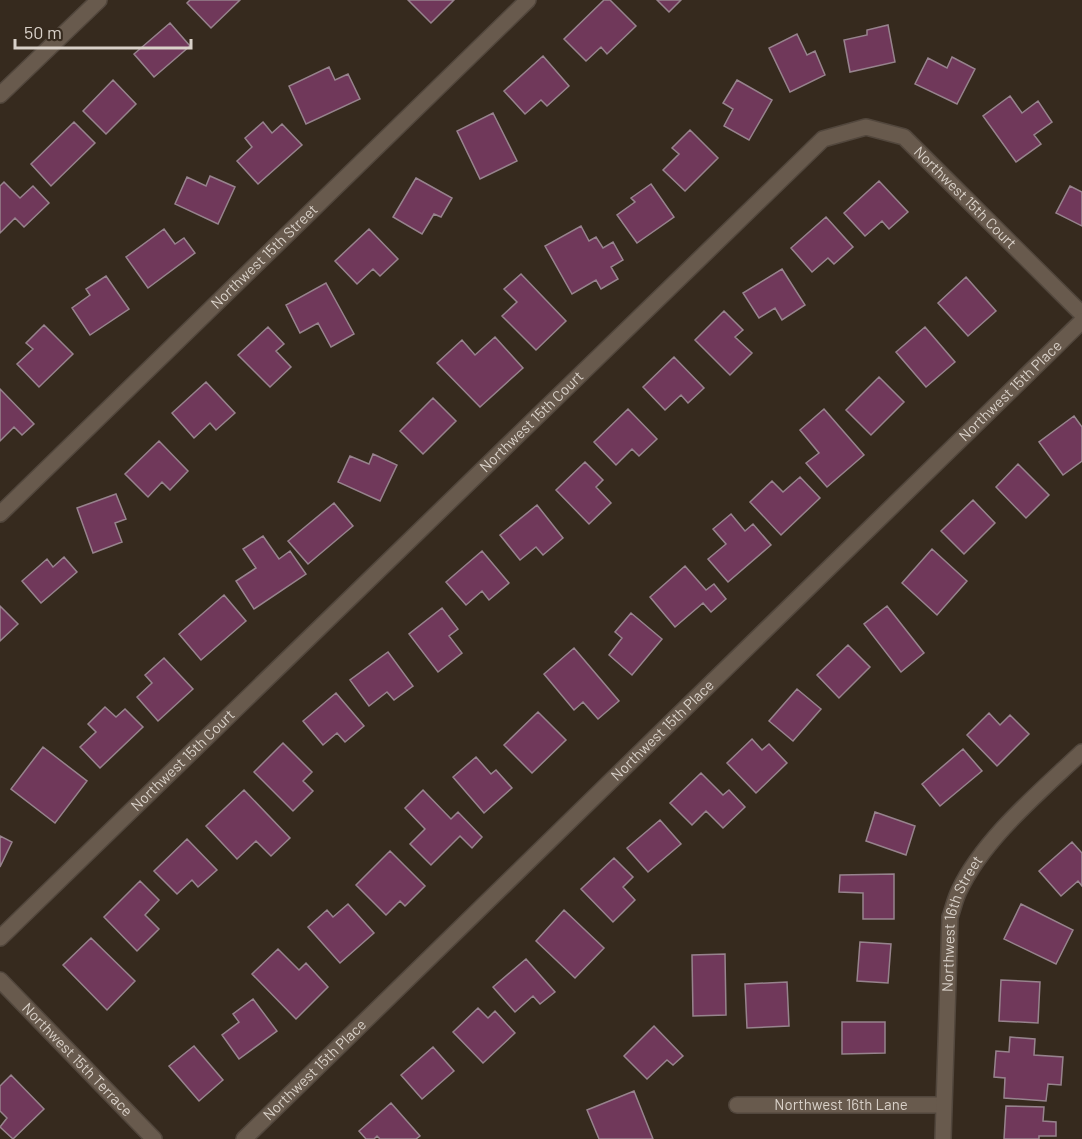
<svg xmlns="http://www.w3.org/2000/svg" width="1082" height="1139" font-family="Barlow,sans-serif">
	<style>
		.building { fill: #70385a; stroke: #97838d; stroke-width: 1.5 }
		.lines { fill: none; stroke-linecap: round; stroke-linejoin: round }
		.minor-casing { stroke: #52473d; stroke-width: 18 }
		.minor { stroke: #685a4d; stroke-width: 15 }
		.labels { text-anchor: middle; stroke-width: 6; stroke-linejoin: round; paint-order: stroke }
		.street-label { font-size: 15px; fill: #d9d1c9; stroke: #362a1e }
	</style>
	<rect width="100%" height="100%" fill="#362a1e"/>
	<path class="building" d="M190,0h50l-29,28 -24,-25z
		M408,0h46l-23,23z
		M604,0h6l26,26 -29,28 -6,-7 -15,14 -22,-22z
		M657,0h24l-12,12z
		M170,23l20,23 -36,31 -20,-23z
		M888,25l7,37 -45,10 -6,-32 23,-5v-5z
		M797,34l10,21 8,-4 10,24 -35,17 -21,-44z
		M543,56l26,30 -22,20 -6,-6 -16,14 -21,-23z
		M952,57l23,12 -18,35 -42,-20 13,-26 19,10z
		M329,67l6,13 13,-6 12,25 -54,25 -17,-38z
		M113,80l23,24 -30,30 -23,-23z
		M737,80l35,20 -23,40 -25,-14 9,-17 -10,-6z
		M1010,96l12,17 16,-12 14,21 -18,13 7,9 -25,18 -33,-46z
		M493,113l24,48 -37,18 -23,-48z
		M74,122l21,21 -44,43 -20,-22z
		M263,122l9,11 10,-9 20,21 -44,39 -21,-23 15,-14 -7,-9z
		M690,130l28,28 -33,33 -22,-21 16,-16 -7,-6z
		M210,176l25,11 -17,37 -43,-20 12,-27 19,9z
		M416,178l36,20 -11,19 -7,-3 -12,20 -29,-17z
		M879,181l29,31 -19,17 -7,-8 -17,15 -21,-23z
		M4,182l16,16 13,-12 16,17 -25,24 -9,-9 -15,15v-47z
		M651,184l23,33 -37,26 -20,-28 18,-13 -4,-4z
		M1070,186l12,6v34l-26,-13z
		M826,217l27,30 -19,17 -6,-6 -16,14 -21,-24z
		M581,226l8,15 7,-4 7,11 10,-6 10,18 -12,7 7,12 -17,10 -5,-9 -24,14 -27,-48z
		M164,229l11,15 9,-6 11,15 -47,35 -22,-31z
		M369,229l29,30 -18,17 -7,-7 -16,15 -22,-23z
		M782,269l23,36 -23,15 -7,-12 -16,10 -16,-25z
		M521,274l45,47 -30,29 -34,-34 15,-14 -13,-13z
		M106,276l23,33 -39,26 -18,-27 18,-13 -4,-6z
		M966,277l30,34 -28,25 -30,-33z
		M326,283l28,51 -23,13 -13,-24 -18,10 -14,-28z
		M724,311l19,19 -8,7 17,16 -22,22 -35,-35z
		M44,325l29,29 -34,33 -22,-23 16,-15 -7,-6z
		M268,327l16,17 -8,7 15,16 -21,20 -32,-32z
		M925,327l30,35 -29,25 -30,-35z
		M495,337l28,31 -43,39 -43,-44 25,-23 13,15z
		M674,357l30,31 -16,15 -7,-8 -16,15 -22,-23z
		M879,377l25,25 -33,33 -25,-25z
		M206,382l29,31 -19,17 -6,-7 -16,15 -22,-25z
		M0,389l34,35 -12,11 -8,-8 -14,14z
		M433,398l23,23 -33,33 -23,-23z
		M628,409l29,30 -18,17 -7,-7 -16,16 -22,-23z
		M824,409l40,46 -37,32 -21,-24 13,-10 -19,-23z
		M1074,416l8,11v34l-19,14 -24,-33z
		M159,441l29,30 -18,19 -8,-8 -14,15 -23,-23z
		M373,454l24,11 -17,36 -42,-19 12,-26 19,8z
		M585,462l18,18 -7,7 15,16 -22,21 -33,-34z
		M1018,464l31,31 -23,23 -30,-31z
		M800,477l20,21 -39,37 -31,-33 22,-21 11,11z
		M116,494l10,25 -11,4 7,19 -29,11 -16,-45z
		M973,500l22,23 -31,31 -23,-23z
		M334,503l19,23 -45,38 -20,-23z
		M537,505l26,33 -20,17 -7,-8 -16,13 -20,-25z
		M731,514l14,17 8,-7 18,21 -43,37 -20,-23 18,-15 -13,-15z
		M263,536l16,23 11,-8 16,23 -52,35 -18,-28 20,-13 -13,-19z
		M932,549l35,32 -30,34 -35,-32z
		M482,551l27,32 -20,17 -7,-9 -16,14 -20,-23z
		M64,557l13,15 -36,31 -19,-22 25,-22 6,8z
		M685,566l21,24 8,-6 12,15 -15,13 -8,-9 -28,24 -25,-30z
		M224,595l22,26 -45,39 -22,-26z
		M0,606l18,18 -18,17z
		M887,606l37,47 -23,19 -37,-48z
		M442,608l16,21 -9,7 13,17 -24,19 -29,-38z
		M631,613l31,26 -30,36 -23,-20 13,-17 -7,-6z
		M848,645l22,22 -31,31 -22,-23z
		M574,648l45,53 -21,18 -15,-17 -9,8 -30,-36z
		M388,652l25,34 -19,14 -7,-8 -18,14 -19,-26z
		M164,658l29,31 -35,32 -21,-24 15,-14 -7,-8z
		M797,689l24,20 -28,32 -24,-20z
		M336,693l28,33 -19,16 -8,-9 -14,12 -20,-24z
		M105,707l11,10 9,-8 18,18 -43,41 -20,-21 16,-15 -8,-8z
		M538,712l28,28 -34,33 -28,-28z
		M989,713l11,12 10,-10 19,19 -32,32 -30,-31z
		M752,739l10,11 7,-6 18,19 -31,30 -29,-30z
		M283,743l29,29 -9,9 10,10 -20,20 -39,-39z
		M43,747l44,34 -32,42 -44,-34z
		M963,749l19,22 -42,35 -18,-22z
		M476,757l15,17 5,-4 16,18 -28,25 -31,-36z
		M701,773l22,22 6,-5 16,17 -22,21 -17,-17 -14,14 -22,-22z
		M244,790l46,48 -19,18 -15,-15 -19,18 -31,-33z
		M423,790l28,29 7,-7 24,25 -10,11 -12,-12 -29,29 -21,-21 15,-15 -20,-21z
		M875,812l40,14 -9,29 -40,-14z
		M660,820l21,24 -33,28 -21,-24z
		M0,836l12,6 -12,25z
		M187,839l30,31 -19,17 -6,-7 -15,14 -23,-23z
		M1072,842l10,11v33l-4,-5 -17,15 -22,-25z
		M390,851l35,35 -20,20 -5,-5 -14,14 -30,-30z
		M614,858l19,19 -10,10 12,13 -22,22 -32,-33z
		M894,874v45h-31v-26l-24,-1 1,-17z
		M140,881l19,19 -14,15 14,14 -22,22 -33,-34z
		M348,904l26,29 -34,30 -32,-36 19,-17 6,7z
		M1021,904l52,26 -17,34 -52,-25z
		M564,910l40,38 -29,30 -39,-37z
		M91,938l44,43 -28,29 -44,-45z
		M860,942l31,2 -3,39 -31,-2z
		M278,949l21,21 7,-7 22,24 -32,32 -44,-45z
		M725,954l1,61 -33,1 -1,-61z
		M526,959l29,33 -15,12 -7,-8 -18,16 -22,-25z
		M1001,980l39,2 -2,41 -39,-2z
		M787,982l2,44 -42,2 -2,-44z
		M253,999l24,32 -38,28 -17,-24 17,-13 -6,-8z
		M478,1008l10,10 7,-7 20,22 -32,30 -30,-31z
		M842,1022h43v31l-43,1z
		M654,1026l29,30 -10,9 -6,-5 -20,19 -23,-23z
		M1010,1037l25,2 -1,16 29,2 -2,28 -13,-1 -2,17 -42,-3 1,-20 -11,-1 2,-26 13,1z
		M194,1046l29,34 -24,21 -30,-35z
		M433,1047l21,24 -32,28 -21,-24z
		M11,1075l33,34 -31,30 -13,-12 7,-9 -7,-7v-25z
		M634,1091l19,48h-54l-12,-29z
		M391,1103l29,33 -4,3h-36l-3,-3 -3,3h-8l-7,-8z
		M1006,1106l38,1 -1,14 13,1v14h-17v3h-35z"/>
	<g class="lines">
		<defs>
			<g id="minor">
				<path d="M0,95l99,-95"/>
				<path id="s1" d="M0,514l528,-514"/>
				<path id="s2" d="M0,938l823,-799 43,-12 38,10 178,177"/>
				<path id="s3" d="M0,980l154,159"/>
				<path id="s4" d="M737,1105h206"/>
				<path id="s5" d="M244,1139l838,-818"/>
				<path id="s6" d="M943,1139l7,-222c3,-8 5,-18 9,-26 24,-52 82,-100 123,-139"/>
			</g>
		</defs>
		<use href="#minor" class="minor-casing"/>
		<use href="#minor" class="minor"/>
	</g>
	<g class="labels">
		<g class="street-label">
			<text dy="5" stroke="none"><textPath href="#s2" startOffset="1317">Northwest 15th Court</textPath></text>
			<text dy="5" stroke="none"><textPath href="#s1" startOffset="369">Northwest 15th Street</textPath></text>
			<text dy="5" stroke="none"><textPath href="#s5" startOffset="1071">Northwest 15th Place</textPath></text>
			<text dy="5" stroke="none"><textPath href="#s2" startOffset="741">Northwest 15th Court</textPath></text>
			<text dy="5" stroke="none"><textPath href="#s5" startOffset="585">Northwest 15th Place</textPath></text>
			<text dy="5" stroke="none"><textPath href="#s2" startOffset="255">Northwest 15th Court</textPath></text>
			<text dy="5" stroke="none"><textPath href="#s6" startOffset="218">Northwest 16th Street</textPath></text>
			<text dy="5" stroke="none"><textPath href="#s3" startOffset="111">Northwest 15th Terrace</textPath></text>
			<text dy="5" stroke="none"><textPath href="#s5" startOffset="99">Northwest 15th Place</textPath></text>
			<text dy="5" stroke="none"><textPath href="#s4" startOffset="104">Northwest 16th Lane</textPath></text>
		</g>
	</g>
	<path d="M15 39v9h176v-9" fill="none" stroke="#d9d1c9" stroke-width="3"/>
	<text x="24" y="39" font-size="18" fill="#d9d1c9" stroke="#362a1e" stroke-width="4.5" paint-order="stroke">50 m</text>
</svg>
